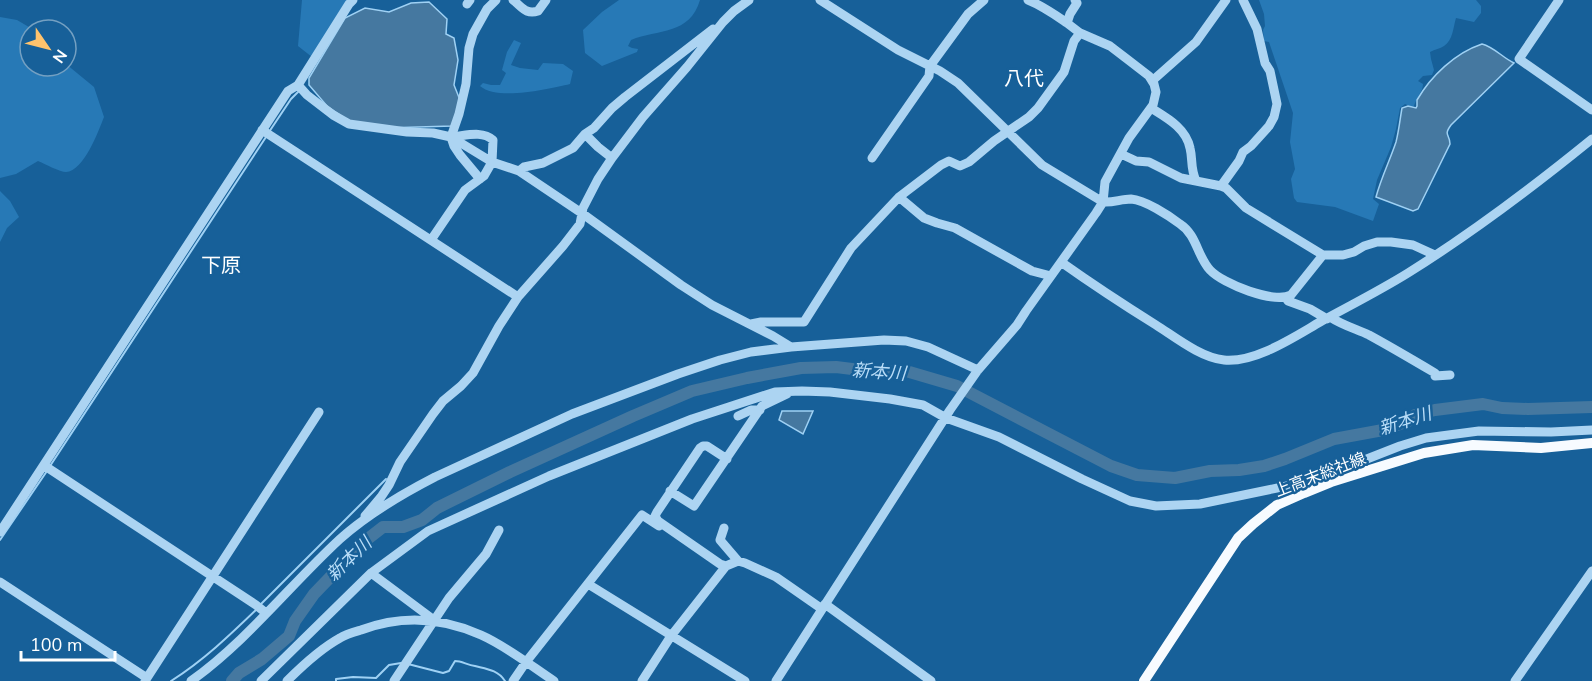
<svg xmlns="http://www.w3.org/2000/svg" width="1592" height="681" font-family="'Nunito Sans','Noto Sans JP',sans-serif">
	<style>
		.green { fill: #2779b6 }
		.water { fill: #4578a0; stroke: #9fd1f4; stroke-width: 1.5 }
		.lines { fill: none; stroke-linecap: round; stroke-linejoin: round }
		.stream { stroke: #9fd1f4; stroke-width: 2 }
		.river { stroke: #4578a0; stroke-width: 12 }
		.minor { stroke: #acd4f2; stroke-width: 9 }
		.major { stroke: #f7fbff; stroke-width: 10 }
		.labels { text-anchor: middle; stroke-width: 5; stroke-linejoin: round; paint-order: stroke }
		.street-label { font-size: 16px; fill: #fff; stroke: #176099 }
		.water-label { font-size: 18px; font-style: italic; fill: #b9ddf8; stroke: #176099 }
		.quarter-label { font-size: 20px; fill: #fff; stroke: #176099 }
	</style>
	<rect width="100%" height="100%" fill="#176099"/>
	<path class="green" d="M302,0h45l-35,57 -14,-11z
		M619,0h81c-10,35 -42,29 -69,40l-3,6 4,2 6,1 -1,3 -35,14 -17,-13 -2,-23 19,-18z
		M1259,0h217l5,6v7l-7,9 -18,-4c-3,10 -3,22 -12,28 -4,3 -9,3 -14,6l1,7 3,11 -2,5 -9,1 -5,5 5,3c0,7 -7,15 -9,22l-2,1 -7,-3 -5,4 -4,21 -5,18 -14,33 -4,19 6,5 -6,17 -38,-14 -38,-5 -3,-4 -3,-19 4,-10 -5,-27 3,-29 -24,-71 -5,-1 -1,-11 2,-4 -1,-12z
		M0,17l17,3 17,10h-4v36h36v-2l28,23 10,30c-6,15 -20,54 -38,55 -6,0 -21,-8 -28,-11l-22,13 -16,4z
		M514,40l7,3 -10,22 9,3 18,2 5,-7 20,1 10,7 -3,13c-21,5 -73,17 -90,2l3,-3 8,2h9l6,-12 -4,-3 5,-18z
		M0,191l10,10 9,16 -12,11 -7,14z"/>
	<path class="water" d="M429,2l18,17 -1,15 8,4 4,22 -4,25 6,15 -8,26 -68,2 -35,-7 -22,-15 -18,-21v-7l36,-60 20,-10 24,4 22,-9z
		M1482,44c12,3 21,14 32,19l-63,62c-8,11 -1,9 -1,19l-32,65 -5,2 -37,-14c5,-19 14,-37 20,-55 3,-12 4,-23 6,-34l6,-2 8,2 1,-2v-6c14,-24 38,-47 65,-56z
		M782,411h31l-10,23 -24,-14z"/>
	<g class="lines">
		<path class="stream" d="M269,132l22,-33 8,-8
			M50,466l216,-329
			M0,540l47,-69
			M261,604l125,-125
			M408,664l35,9 6,-2 6,-10c7,0 12,4 20,5 12,3 23,4 30,15
			M171,681c32,-20 59,-46 86,-72
			M336,681v-2l17,-2 23,1 13,-13 12,-2"/>
		<path class="river" d="M232,681l7,-8 23,-14 27,-23 6,-15 19,-27 51,-53 18,-14h20l19,-7 15,-12 73,-36 123,-56 59,-25 55,-13 54,-10 35,-1 32,4h38l51,15 154,80 26,9 38,3 35,-7 29,-1 25,-4 21,-7 49,-20 49,-9 25,-9 7,-6 20,-5 48,-6 19,4 26,1 64,-2"/>
		<path class="minor" d="M513,0c9,7 13,15 25,11l8,-11
			M820,0l78,50 42,21 18,12 84,82 61,37c10,1 18,-3 28,-3 14,1 37,16 49,25 17,11 17,32 30,46 13,14 64,34 81,25l32,-40
			M1028,0c15,6 26,14 39,23
			M1243,0l14,29 8,34 5,8 7,33 -3,13 -5,9 -18,20 -8,6 -4,9 -18,25 5,2 20,20 77,47h20l11,-3 10,-6 13,-4h14l22,3 22,10
			M1559,0l-40,59 73,51
			M467,4l3,-4
			M1152,81l44,-39 30,-42
			M298,85l9,10 26,20 16,9 58,8 26,1 18,4 41,25 27,9 64,43 98,71 31,20 61,31 18,11
			M1151,108c16,10 35,20 39,40 3,12 0,19 6,33
			M262,130l256,167
			M585,134l13,13 14,11
			M1121,154l15,7 13,1 32,16 40,8
			M872,158l57,-82 1,-10 30,-41 8,-11 16,-14
			M519,171l5,-4 19,-4 30,-15 12,-14 9,-6 18,-20 13,-11 88,-68
			M480,179l-20,-24 -6,-9 -3,-9 8,-23 7,-30 3,-36 4,-14 14,-25 9,-9
			M899,197l25,21 13,5 18,5 77,43 19,5
			M431,240l34,-50 19,-14 8,-14 1,-22c-11,-10 -28,-4 -42,-3
			M1061,262c31,22 63,43 95,63 19,12 45,33 68,35 31,3 70,-23 96,-38 29,-16 59,-31 88,-49 64,-40 125,-86 184,-134
			M1286,298l2,3 22,8 17,10
			M1330,317c12,8 26,12 39,18 22,12 44,25 66,38v3l15,-1
			M751,324l10,-2h43l47,-74 48,-51 42,-32 8,-4 11,5 9,-4 25,-21 35,-24 9,-9 26,-36 10,-31 6,-8
			M738,416l13,-6h9
			M727,459l-20,-13h-4l-3,2 -43,64 -2,4 3,5 62,43 6,2 12,-5 7,2 31,14 46,32
			M45,466l211,139 10,8
			M670,491l24,15 68,-100 25,-12
			M365,516l16,-19 8,-12 11,-23 33,-48 10,-13 18,-15 12,-13 26,-47 19,-29 45,-51 17,-22 3,-16 15,-29 14,-21 31,-41 44,-50 36,-45 11,-11 15,-11
			M724,528l-4,12 18,21
			M0,532l288,-441 10,-6 51,-81 4,-4
			M371,573l63,47
			M0,582l147,96
			M588,584l157,97
			M825,604l106,77
			M145,681l174,-269
			M191,681c56,-40 99,-96 149,-142 28,-25 62,-45 95,-62l137,-63 106,-40 42,-14 31,-8 40,-5 93,-7 22,1 22,6 50,23
			M261,681l110,-108 57,-42 121,-55 143,-57 83,-27 27,-1 28,1 60,7 33,6 23,13 53,19 83,42 48,22 26,5 44,-2 87,-18 62,-20 51,-20 26,-8 15,-2 38,-5 72,1 41,-2
			M287,681c16,-16 33,-32 53,-43 6,-4 14,-6 21,-8 40,-15 80,-13 120,5 25,11 49,30 73,46
			M394,681l55,-83 37,-44 13,-24
			M513,681l13,-19 116,-147 17,11
			M642,681l29,-45 55,-70
			M776,681l174,-271 28,-40 39,-45 9,-14 70,-98 7,-11 2,-20 24,-44 24,-33 3,-13 -2,-8 -5,-8 -22,-17 -17,-13 -30,-13 -13,-10 3,-9 7,-11 -2,-3
			M1515,681l77,-110"/>
		<path class="major" d="M1144,681l94,-143 15,-14 24,-19 27,-12 27,-11 93,-29 49,-8 68,3 51,-5"/>
	</g>
	<g class="labels">
		<g class="street-label">
			<text transform="translate(1320 474) rotate(-21)" y="6">上高末総社線</text>
		</g>
		<g class="water-label">
			<text transform="translate(879 372) rotate(4)" y="6">新本川</text>
			<text transform="translate(1405 421) rotate(-18)" y="6">新本川</text>
			<text transform="translate(349 559) rotate(-44)" y="6">新本川</text>
		</g>
		<g class="quarter-label">
			<text x="1024" y="85">八代</text>
			<text x="221" y="272">下原</text>
		</g>
	</g>
	<g transform="translate(48 48) rotate(125)"><circle r="28" fill="#176099" stroke="#74a0c2" stroke-width="1.5"/>
	<path d="M0-4.5L10 22L0 15L-10 22Z" fill="#ffc36d"/>
	<text y="-9" font-size="16" font-weight="bold" text-anchor="middle" fill="#ffffff">N</text>
	</g>
	<path d="M21 651v9h94v-9" fill="none" stroke="#ffffff" stroke-width="3"/>
	<text x="30" y="651" font-size="18" fill="#ffffff" stroke="#176099" stroke-width="4.5" paint-order="stroke">100 m</text>
</svg>
